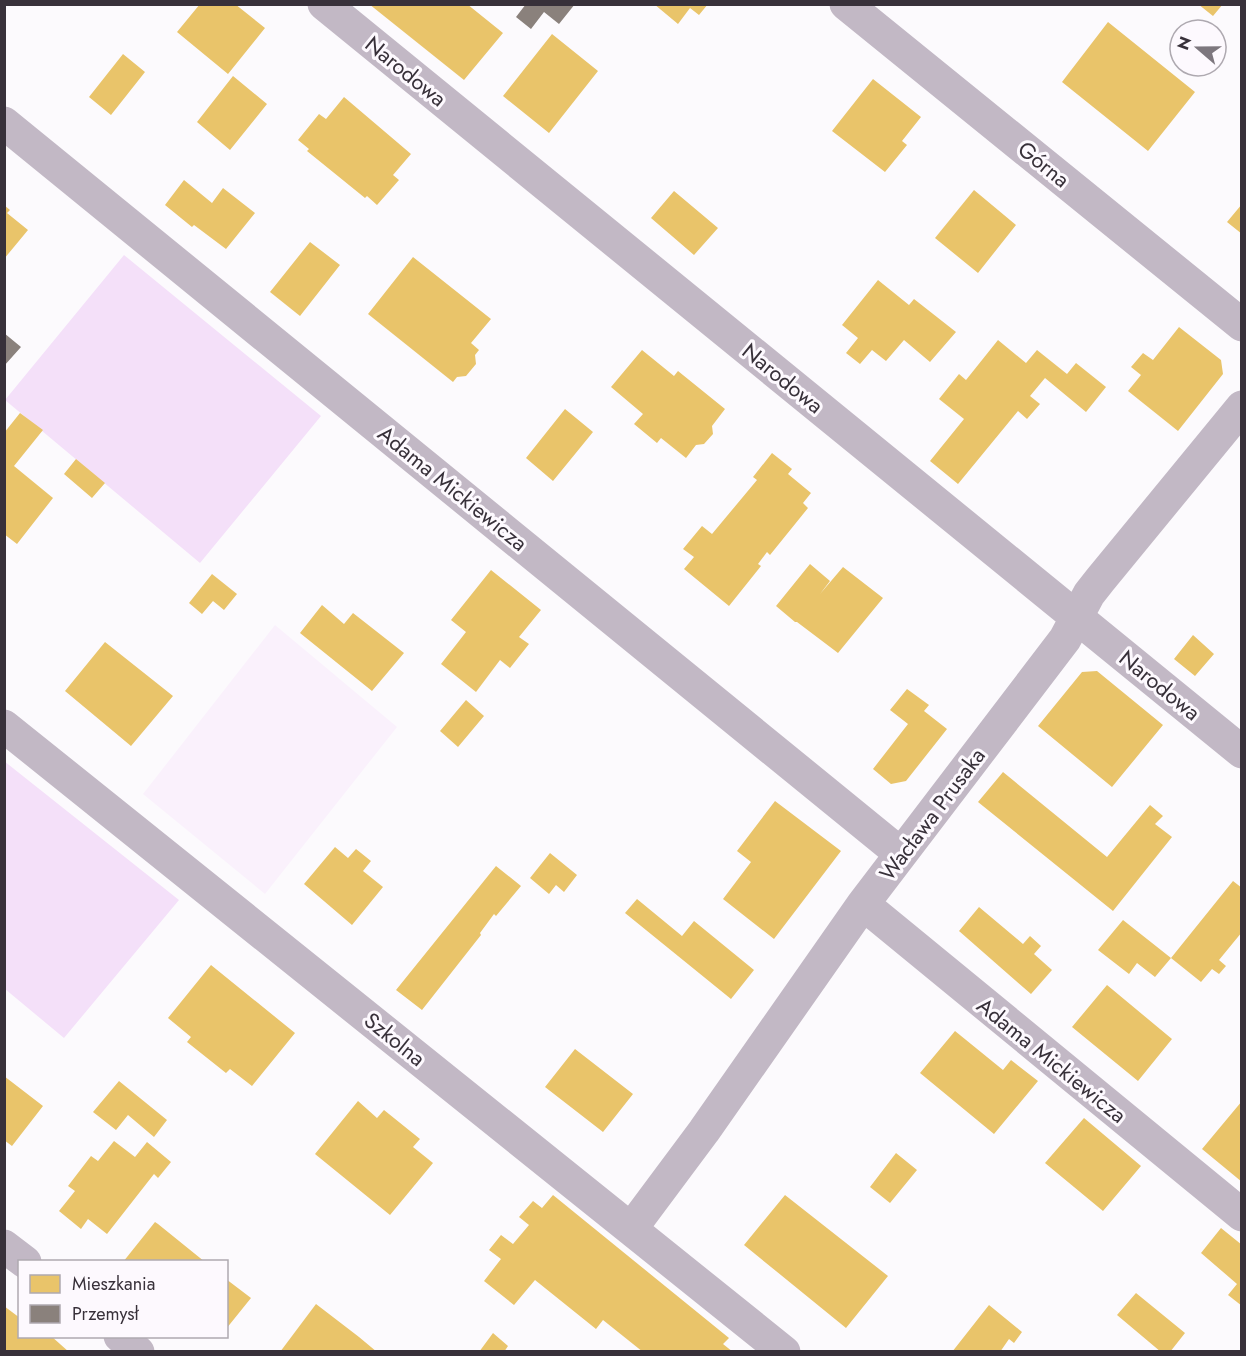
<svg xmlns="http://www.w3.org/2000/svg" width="1246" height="1356" font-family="Jost,sans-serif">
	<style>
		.built { fill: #faf1fc }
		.green { fill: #f4e0f9 }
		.homes { fill: #e9c46a }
		.industry { fill: #8a817c }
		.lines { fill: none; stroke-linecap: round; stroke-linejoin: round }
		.minor { stroke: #c2b8c5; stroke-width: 33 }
		.labels { text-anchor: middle; stroke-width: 6; stroke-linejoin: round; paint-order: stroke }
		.street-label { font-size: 22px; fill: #38313a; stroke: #fdf9fe }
	</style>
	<rect width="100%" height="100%" fill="#fcfafd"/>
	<path class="built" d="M275,625l122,102 -132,167 -122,-100z"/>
	<path class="green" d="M124,255l197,161 -121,147 -195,-163z
		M4,761l175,139 -115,138 -59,-49z"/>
	<path class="homes" d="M200,4h35l30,24 -37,46 -51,-42z
		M369,4h98l36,29 -39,47z
		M654,4h54l-9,11 -9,-7 -12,16z
		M1198,4h25l-10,12z
		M1108,22l87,70 -47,59 -86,-69z
		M552,34l46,37 -49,62 -46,-37z
		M123,54l22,18 -34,43 -22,-18z
		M233,76l34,28 -37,46 -33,-28z
		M873,79l48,38 -19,24 5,4 -22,27 -53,-41z
		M344,97l67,57 -18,21 6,5 -22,25 -10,-9 -2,2 -58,-47 2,-2 -11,-9 21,-26 7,5z
		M184,180l28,23 11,-15 32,25 -29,36 -32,-24 -2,2 -27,-22z
		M974,190l42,35 -38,48 -43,-35z
		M674,191l44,37 -24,27 -43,-37z
		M1242,204v30l-15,-12z
		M4,205l6,5 -3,3 21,17 -24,29z
		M310,242l30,23 -40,51 -30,-24z
		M413,257l78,62 -20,24 8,7 -4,5 1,9 -10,12 -9,1 -4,5 -85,-68z
		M878,280l31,25 5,-6 42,33 -26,30 -26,-22 -18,21 -14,-11 -12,14 -14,-11 12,-15 -16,-13z
		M1179,327l42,33 2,14 -45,57 -50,-40 13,-16 -10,-8 12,-14 10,7z
		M998,340l28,23 11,-13 30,24 9,-11 30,24 -20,25 -41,-34 -15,18 10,8 -13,15 -9,-8 -60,73 -28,-23 34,-42 -25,-20 20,-25 7,6z
		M642,350l32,26 4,-5 47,38 -13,17 1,8 -9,10 -8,1 -10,13 -25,-20 -4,5 -23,-19 9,-10 -32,-27z
		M565,409l28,23 -40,49 -27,-23z
		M20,413l23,17 -29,36 39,32 -36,46 -13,-10v-101z
		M772,453l20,16 -4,5 23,19 -8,10 5,5 -38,47 -3,-3 -9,12 3,2 -32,40 -45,-37 10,-12 -11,-8 19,-23 10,8 45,-54 -4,-3z
		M76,459l29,24 -13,15 -28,-24z
		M810,564l20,17 -10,13 23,-27 40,31 -45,55 -41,-31h-2l-19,-16z
		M491,570l50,40 -22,27 10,7 -19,24 -10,-8 -24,32 -35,-28 25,-32 -15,-12z
		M212,574l25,20 -13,16 -11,-9 -11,13 -13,-11z
		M322,605l22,19 9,-11 51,40 -32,38 -72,-58z
		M1193,635l21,19 -19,22 -21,-17z
		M105,642l68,54 -42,50 -66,-55z
		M1097,671l66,54 -51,62 -74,-61 44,-54z
		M907,689l22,16 -5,6 23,18 -41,52 -15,3 -18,-15 35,-45 -18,-14z
		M466,700l18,16 -26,31 -18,-16z
		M1003,772l104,85 43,-52 13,11 -8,8 17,13 -59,74 -135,-109z
		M775,801l66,50 -67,88 -51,-40 28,-37 -14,-11z
		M335,847l13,11 8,-9 15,12 -8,10 20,16 -31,38 -48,-41z
		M550,853l27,22 -13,17 -8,-7 -7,9 -19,-16z
		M496,866l25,20 -25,30 -2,-2 -14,19 1,2 -59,75 -26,-20z
		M1233,881l9,7v44l-23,28 7,6 -7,8 -7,-5 -11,13 -30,-24z
		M637,899l45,37 12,-15 60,49 -23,29 -106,-86z
		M979,907l44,37 7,-8 11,10 -7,8 18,16 -21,24 -72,-63z
		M1123,920l48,38 -16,19 -18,-14 -8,11 -31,-24z
		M211,965l84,68 -43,53 -22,-17 -4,4 -39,-31 4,-5 -23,-19z
		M1107,985l65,54 -34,42 -66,-54z
		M955,1031l48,39 8,-10 27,21 -44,53 -74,-61z
		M575,1049l58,45 -30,38 -58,-45z
		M4,1076l39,30 -31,40 -8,-6z
		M119,1081l48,39 -13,17 -26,-22 -12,15 -23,-18z
		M358,1101l19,17 7,-8 36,29 -7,8 20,16 -43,52 -75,-61z
		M1242,1101v81l-40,-33z
		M1084,1118l57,48 -38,45 -58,-48z
		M114,1141l21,16 12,-15 24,20 -13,16 -4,-4 -47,60 -19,-15 -7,10 -22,-18 16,-20 -7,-5 23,-30 7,5z
		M896,1153l21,17 -27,33 -20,-16z
		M553,1195l176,143 -6,6 10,8h-90l-40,-32 -7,9 -61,-49 -21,25 -30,-24 17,-22 -12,-9 12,-15 12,9 16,-19 -10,-8 14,-16 9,7z
		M785,1195l103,81 -42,52 -102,-83z
		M155,1222l3,2 47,38h-82z
		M1221,1228l21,17v61l-14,-11 9,-11 -36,-31z
		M226,1279l25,19 -25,31z
		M1136,1293l49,40 -15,19h-9l-44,-37z
		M316,1304l43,33 18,15h-97z
		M989,1305l33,27 -8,11 -5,-4 -9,13h-48z
		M4,1306l16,12v18h31l18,16h-65z
		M493,1333l15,13 -4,6h-25z"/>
	<path class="industry" d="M526,4h49l-16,20 -15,-12 -13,17 -15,-12z
		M4,333l17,14 -17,19z"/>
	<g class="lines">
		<path class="minor" d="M324,4l918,748
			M846,4l396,321
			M4,123l897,731
			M4,726l780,626
			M863,904l379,311
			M631,1229l73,-98 159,-227 202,-265 24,-45 11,-14 142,-173
			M4,1246l21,16
			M120,1336l18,16"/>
	</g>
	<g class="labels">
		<g class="street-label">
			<text transform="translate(406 71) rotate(39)" y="8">Narodowa</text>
			<text transform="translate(1044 164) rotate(39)" y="8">Górna</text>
			<text transform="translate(783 378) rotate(39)" y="8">Narodowa</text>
			<text transform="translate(453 488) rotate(39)" y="8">Adama Mickiewicza</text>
			<text transform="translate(1160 685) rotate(39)" y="8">Narodowa</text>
			<text transform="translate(932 814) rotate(-53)" y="8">Wacława Prusaka</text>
			<text transform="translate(395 1039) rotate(39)" y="8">Szkolna</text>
			<text transform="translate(1052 1060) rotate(39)" y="8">Adama Mickiewicza</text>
		</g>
	</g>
	<rect width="1246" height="1356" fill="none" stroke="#38313a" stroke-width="12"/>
	<rect x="18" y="1260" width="210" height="78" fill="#fdf9fe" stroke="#aea9b0" stroke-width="1.5"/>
	<rect x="30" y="1275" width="30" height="18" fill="#e9c46a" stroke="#aea9b0" stroke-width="1.5"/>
	<text x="72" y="1290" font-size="18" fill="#38313a">Mieszkania</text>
	<rect x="30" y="1305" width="30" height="18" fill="#8a817c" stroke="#aea9b0" stroke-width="1.5"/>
	<text x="72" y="1320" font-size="18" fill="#38313a">Przemysł</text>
	<g transform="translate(1198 48) rotate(290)"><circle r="28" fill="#fdf9fe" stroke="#aea9b0" stroke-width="1.5"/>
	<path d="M0-4.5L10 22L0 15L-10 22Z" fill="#7d777e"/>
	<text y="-9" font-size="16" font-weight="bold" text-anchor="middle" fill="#38313a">N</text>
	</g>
</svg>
